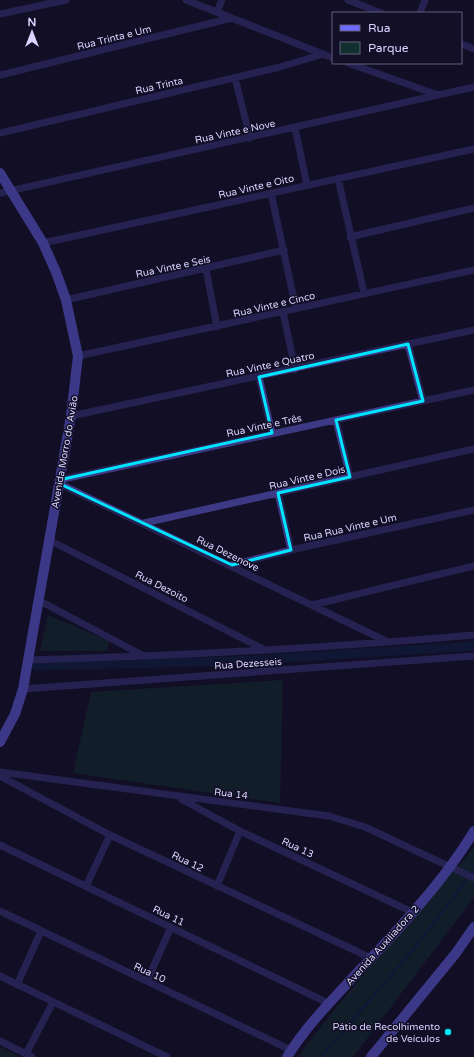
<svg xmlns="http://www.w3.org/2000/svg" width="474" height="1057" font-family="'Varela Round',sans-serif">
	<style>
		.green { fill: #12302f }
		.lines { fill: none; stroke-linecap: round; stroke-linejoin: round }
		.stream { stroke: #0c2248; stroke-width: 2.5 }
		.canal { stroke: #0c2248; stroke-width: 9 }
		.street { stroke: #3d3a85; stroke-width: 7 }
		.secondary { stroke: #6f6bff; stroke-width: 10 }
		.marked { fill: none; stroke: #00e5ff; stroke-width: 3; stroke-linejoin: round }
		.poi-dot { fill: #00e5ff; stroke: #130f26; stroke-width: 1.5 }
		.labels { text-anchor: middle; stroke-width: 3; stroke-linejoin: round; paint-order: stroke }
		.street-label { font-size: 10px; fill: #d9d4ff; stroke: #130f26 }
		.poi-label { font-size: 10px; fill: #d9d4ff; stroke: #130f26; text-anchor: end }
	</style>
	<rect width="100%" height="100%" fill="#130f26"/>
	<path class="green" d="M48,615l61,26 -2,10h-67z
		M283,680l-3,123 -207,-30 18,-81z
		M474,847v50l-121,160h-55c42,-58 92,-111 138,-166 12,-15 27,-28 38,-44z
		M0,1047l19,9v1h-19z"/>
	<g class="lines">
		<path class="stream" d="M321,1057l96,-112 57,-75"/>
		<path class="canal" d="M36,666l201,-5 237,-15"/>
		<path class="street" d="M186,0l147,58
			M348,0l33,13
			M217,12l5,-12
			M420,13l5,-13
			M0,14l66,-14
			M461,44l13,5
			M348,63l90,32
			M0,75l232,-57
			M235,78l15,60
			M295,128l12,57
			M0,133l280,-66 43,-13
			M338,178l26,115
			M0,193l474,-106
			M271,193l25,116
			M350,237l124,-29
			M43,243l431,-94
			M206,269l11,58
			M66,300l218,-50
			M283,312l12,57
			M408,344l15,57
			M78,356l396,-86
			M259,377l13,56
			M71,416l403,-86
			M336,420l14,57
			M59,480l415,-90
			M58,483l330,159
			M278,493l13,57
			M144,523l330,-74
			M49,540l216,110
			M232,565l59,-15 183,-40
			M38,600l106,56
			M312,605l162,-39
			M28,660c149,-4 298,-12 446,-25
			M23,689l451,-33
			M0,772l329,44 36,11 109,51
			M0,776l110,59 261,123
			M181,799l59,32 172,81
			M0,845l328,158
			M86,886l24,-51
			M217,886l23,-55
			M0,911l291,139
			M0,976l167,81
			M147,981l24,-54
			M17,985l24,-54
			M0,1041l32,16
			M26,1054l27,-52"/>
		<path class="secondary" d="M0,173l43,70 13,29 10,28 12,56 -7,60 -48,273 -8,25 -15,28
			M287,1057c19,-31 46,-58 71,-85 39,-41 87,-92 116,-141
			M371,1057l85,-104 18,-26"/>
	</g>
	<path d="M0 0H474V1057H0ZM408,344l15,57 -87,19 14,57 -72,16 13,57 -59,15 -174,-82 1,-3 213,-47 -13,-56z" fill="#130f26" fill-opacity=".55" fill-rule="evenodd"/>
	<path class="marked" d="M408,344l15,57 -87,19 14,57 -72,16 13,57 -59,15 -174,-82 1,-3 213,-47 -13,-56z"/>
	<circle class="poi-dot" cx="448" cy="1032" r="4"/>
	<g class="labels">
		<g class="street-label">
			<text transform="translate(114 37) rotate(-14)" y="4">Rua Trinta e Um</text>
			<text transform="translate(159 85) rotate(-13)" y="4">Rua Trinta</text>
			<text transform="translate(235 131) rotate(-12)" y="4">Rua Vinte e Nove</text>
			<text transform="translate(256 186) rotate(-13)" y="4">Rua Vinte e Oito</text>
			<text transform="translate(173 266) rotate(-12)" y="4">Rua Vinte e Seis</text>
			<text transform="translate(274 304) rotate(-13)" y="4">Rua Vinte e Cinco</text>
			<text transform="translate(270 364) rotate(-12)" y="4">Rua Vinte e Quatro</text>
			<text transform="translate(264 425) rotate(-12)" y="4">Rua Vinte e Três</text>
			<text transform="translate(64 452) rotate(-80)" y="4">Avenida Morro do Avião</text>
			<text transform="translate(307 477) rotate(-13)" y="4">Rua Vinte e Dois</text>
			<text transform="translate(350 527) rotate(-13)" y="4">Rua Rua Vinte e Um</text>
			<text transform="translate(228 553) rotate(26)" y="4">Rua Dezenove</text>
			<text transform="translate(162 586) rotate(27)" y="4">Rua Dezoito</text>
			<text transform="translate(248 663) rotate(-4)" y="4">Rua Dezesseis</text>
			<text transform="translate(231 793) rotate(7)" y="4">Rua 14</text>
			<text transform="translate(298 847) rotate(25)" y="4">Rua 13</text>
			<text transform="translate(188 861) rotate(26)" y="4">Rua 12</text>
			<text transform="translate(169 915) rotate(26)" y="4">Rua 11</text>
			<text transform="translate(382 945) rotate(-48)" y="4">Avenida Auxiliadora 2</text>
			<text transform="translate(150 972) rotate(25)" y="4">Rua 10</text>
		</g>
		<g class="poi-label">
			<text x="440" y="1030">Pátio de Recolhimento<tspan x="440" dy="12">de Veículos</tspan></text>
		</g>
	</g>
	<rect x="332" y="12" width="130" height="52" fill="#130f26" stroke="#625e7d"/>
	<rect x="340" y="25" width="20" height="6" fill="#6f6bff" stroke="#625e7d"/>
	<text x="368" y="32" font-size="12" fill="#d9d4ff">Rua</text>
	<rect x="340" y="42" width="20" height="12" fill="#12302f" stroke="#625e7d"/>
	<text x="368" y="52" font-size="12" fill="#d9d4ff">Parque</text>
	<g transform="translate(32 32)" stroke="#130f26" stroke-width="3" paint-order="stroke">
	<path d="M0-3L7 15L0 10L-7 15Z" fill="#d9d4ff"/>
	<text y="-6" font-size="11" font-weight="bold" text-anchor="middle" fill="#d9d4ff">N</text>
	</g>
</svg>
